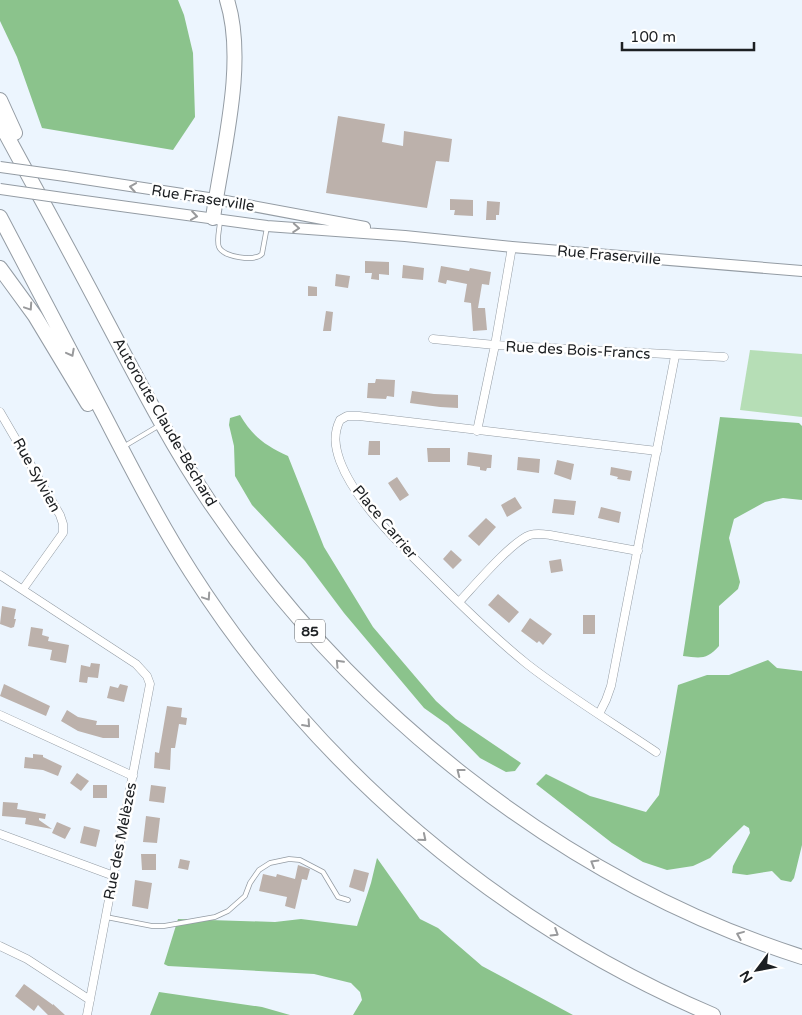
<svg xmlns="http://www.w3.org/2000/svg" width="802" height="1015" font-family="'Varela Round',sans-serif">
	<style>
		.green { fill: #b6deb6 }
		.forest { fill: #8bc38c }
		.building { fill: #bcb1ab }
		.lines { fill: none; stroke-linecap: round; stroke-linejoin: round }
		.lane-casing { stroke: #949ca4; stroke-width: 5.5 }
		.street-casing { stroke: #949ca4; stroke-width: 9 }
		.secondary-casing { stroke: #949ca4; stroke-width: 12 }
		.highway-casing { stroke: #949ca4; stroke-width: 16 }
		.lane { stroke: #fff; stroke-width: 4 }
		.street { stroke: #fff; stroke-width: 8 }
		.secondary { stroke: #fff; stroke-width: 10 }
		.highway { stroke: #fff; stroke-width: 14 }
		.secondary-bridge-casing { stroke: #949ca4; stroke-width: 12; stroke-linecap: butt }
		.secondary-bridge { stroke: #fff; stroke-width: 10 }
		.oneway { stroke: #999a9c }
		.labels { text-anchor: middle; stroke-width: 5; stroke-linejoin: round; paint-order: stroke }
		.shield { fill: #fff; stroke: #606264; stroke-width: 1 }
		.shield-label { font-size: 14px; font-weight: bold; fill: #1c1f22 }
		.street-label { font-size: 15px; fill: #1c1f22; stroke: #fff }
	</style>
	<rect width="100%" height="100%" fill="#ecf5fe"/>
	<path class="green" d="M750,350l52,4v63l-62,-7z"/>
	<path class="forest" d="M0,0h178l6,15 9,38 2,64 -22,33 -131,-22 -25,-71 -17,-36z
		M240,415c13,22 25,30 48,41l36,91 49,80 63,74 20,18 65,44 -6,8 -9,1 -26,-14 -32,-33 -24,-17 -80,-95 -39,-52 -53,-56 -17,-29 -1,-30 -5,-21 1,-7z
		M720,417l79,6 3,3v74l-19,-2 -18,4 -31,17 -5,19 11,44 -2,7 -19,17v40c-12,14 -19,12 -36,10z
		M768,660l9,8 25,3v174l-8,33 -3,4 -10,-2 -9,-9 -25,4 -15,-2 1,-7 17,-33 -1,-5 -5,-3 -34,33 -17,8 -26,4 -24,-8 -31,-19 -76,-59 10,-10 44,22 56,16 13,-17 19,-110 29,-10h22z
		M377,858l43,61 18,9 44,38 91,49h-220l9,-15 -2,-8 -9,-9 -37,-9 -146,-8 -4,-2 14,-45 97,3 26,-3 56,7 14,-43z
		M159,992l103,15 28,8h-140z"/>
	<path class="building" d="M338,116l47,8 -3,18 21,4 1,-15 48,8 -3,23 -13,-1 -9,47 -101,-15z
		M450,199l23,1v16l-19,-1 1,-5h-5z
		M487,201l13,1 -1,13h-3v5h-10z
		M365,261l24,1v13l-10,-1v6l-8,-1 1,-6h-7z
		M403,265l21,3 -1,12 -21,-2z
		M441,266l28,5 1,-3 21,4 -2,13 -7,-1 -4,24h7l2,22 -14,1 -2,-28 -7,-1 3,-18 -20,-4 -1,4 -8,-2z
		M336,274l14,2 -2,12 -13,-2z
		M308,286l9,1v9h-9z
		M326,311l7,1 -2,19h-8z
		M376,379l19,1 -1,17 -7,-1 -1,3 -19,-1 1,-15h7z
		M412,391l22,3 24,1v13l-18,-1 -30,-4z
		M369,441h11v14h-12z
		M427,448h23v14h-22z
		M468,452l24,3 -1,13h-4l-1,3 -6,-1v-3l-13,-2z
		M518,457l22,2 -1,14 -22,-3z
		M557,460l17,4 -3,16 -17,-6z
		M611,467l21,4 -2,10 -13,-2 1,-2 -8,-2z
		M397,477l12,18 -9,6 -12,-18z
		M515,497l7,11 -15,9 -6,-12z
		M554,499l22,2 -2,14 -22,-2z
		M601,507l20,5 -2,11 -21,-5z
		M486,518l10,9 -17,19 -11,-10z
		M451,550l11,10 -9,9 -10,-10z
		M561,559l2,12 -12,2 -2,-12z
		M498,594l21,18 -10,11 -21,-18z
		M2,606l14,3 -2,10h2l-2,8 -3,1 -11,-4z
		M583,615h12v19h-12z
		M530,618l22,16 -9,11 -4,-4 -2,2 -16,-12z
		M31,627l12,2 -1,6 7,2 -1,4 21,4 -3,18 -16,-3 2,-10 -24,-4z
		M91,663l9,1 -2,14 -10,-1 -1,6 -8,-1 2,-17 9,2z
		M4,684l46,22 -4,10 -46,-20z
		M120,684l8,2 -4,16 -17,-4 3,-12 8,2z
		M167,706l15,2 -1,9 6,1 -1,7 -7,-1 -4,24h-4l-1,22 -16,-2 1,-16 4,1z
		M67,710l11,7 19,4 -1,4h23v13h-16l-25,-7 -17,-10z
		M33,754l10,1v2l19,9 -4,10 -15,-6 -19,-2 1,-11 8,1z
		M77,773l12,8 -8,10 -11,-8z
		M93,785h14v13h-14z
		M151,785l15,2 -2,16 -15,-2z
		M3,802l15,1 -1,6 29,5 -1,5 -6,-1v2l13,9 -27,-5 1,-6 -24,-2z
		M146,816l14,2 -3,25 -14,-1z
		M57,822l14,6 -6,11 -13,-6z
		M84,826l16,4 -4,17 -16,-4z
		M141,854h15v16h-14z
		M180,859l10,2 -2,9 -10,-2z
		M298,865l12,4 -3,11 -5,-1 -7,30 -10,-3 2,-9 -28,-6 4,-17 13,3 1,-3 18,5z
		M354,869l15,4 -5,19 -15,-5z
		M135,880l17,3 -4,26 -16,-3z
		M24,984l29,21v-1l12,11h-17l-10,-10 -4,6 -19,-15z"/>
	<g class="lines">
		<defs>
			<path id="lane" d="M220,220c0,8 -4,20 -1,27 4,10 36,15 43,7l5,-27
				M123,447l37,-22
				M106,917l46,9h12l51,-9 13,-6 17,-15 5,-13 9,-13 11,-7 19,-4 11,1 23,12 15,25 10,3"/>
			<path id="street" d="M433,339l62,6 229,12
				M0,412l60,103 3,9v9l-40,56
				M477,431l18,-86 17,-98
				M0,575l136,89 11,12 3,8 -63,331
				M459,602c15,-16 53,-61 71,-67 7,-2 13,-1 20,0l88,16
				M599,714l7,-14 5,-14 64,-330
				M0,715l133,61
				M656,752c-43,-29 -88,-56 -129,-88 -32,-26 -61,-54 -90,-83 -32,-32 -81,-77 -97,-120 -5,-14 -7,-27 0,-41l7,-4h12l298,35
				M0,834l114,42
				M0,946l27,13 63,41"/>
			<path id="secondary" d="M65,176l150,23 150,28
				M77,200l190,26 138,10 107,11 290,24"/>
			<path id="highway" d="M0,100l15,33
				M0,123c35,65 71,130 105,195 33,62 65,125 104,183 140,208 352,379 593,456
				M0,217c35,67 70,134 105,200 27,52 54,105 86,155 125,196 308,352 522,443
				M213,218c9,-65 34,-155 14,-218
				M0,268l35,48 53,88"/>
		</defs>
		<use href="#lane" class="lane-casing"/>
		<use href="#street" class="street-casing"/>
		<use href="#secondary" class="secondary-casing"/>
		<use href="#highway" class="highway-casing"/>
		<use href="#lane" class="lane"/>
		<use href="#street" class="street"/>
		<use href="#secondary" class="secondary"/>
		<use href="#highway" class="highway"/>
		<defs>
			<path id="secondary-bridge" d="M0,167l65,9
				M0,189l77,11"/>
		</defs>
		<use href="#secondary-bridge" class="secondary-bridge-casing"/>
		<use href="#secondary-bridge" class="secondary-bridge"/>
	</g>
	<defs><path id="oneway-chevron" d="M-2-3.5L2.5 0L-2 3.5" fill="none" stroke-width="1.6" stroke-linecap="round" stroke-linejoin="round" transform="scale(1.25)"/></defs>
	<g class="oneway">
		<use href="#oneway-chevron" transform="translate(133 187) rotate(-171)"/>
		<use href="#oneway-chevron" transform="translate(194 216) rotate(8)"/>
		<use href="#oneway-chevron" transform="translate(296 228) rotate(4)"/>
		<use href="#oneway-chevron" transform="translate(29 307) rotate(56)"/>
		<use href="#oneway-chevron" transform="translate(71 353) rotate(62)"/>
		<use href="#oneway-chevron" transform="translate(207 597) rotate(56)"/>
		<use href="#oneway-chevron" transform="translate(339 663) rotate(-133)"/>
		<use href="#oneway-chevron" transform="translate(307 724) rotate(48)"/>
		<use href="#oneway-chevron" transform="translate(460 772) rotate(-142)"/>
		<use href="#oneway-chevron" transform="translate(423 838) rotate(40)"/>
		<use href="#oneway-chevron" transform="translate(594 863) rotate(-149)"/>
		<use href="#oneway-chevron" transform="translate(555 933) rotate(32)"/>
		<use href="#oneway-chevron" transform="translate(740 935) rotate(-158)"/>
	</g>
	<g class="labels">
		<rect class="shield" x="295" y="619.5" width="30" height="23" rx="4"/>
		<g class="shield-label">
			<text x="310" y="636">85</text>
		</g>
		<g class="street-label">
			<text transform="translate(203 198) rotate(9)" y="5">Rue Fraserville</text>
			<text transform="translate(609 255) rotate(5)" y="5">Rue Fraserville</text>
			<text transform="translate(578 350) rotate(3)" y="5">Rue des Bois-Francs</text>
			<text transform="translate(165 422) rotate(60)" y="5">Autoroute Claude-Béchard</text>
			<text transform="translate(37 475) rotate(61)" y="5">Rue Sylvien</text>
			<text transform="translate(385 522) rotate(50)" y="5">Place Carrier</text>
			<text transform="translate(120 841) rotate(-79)" y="5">Rue des Mélèzes</text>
		</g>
	</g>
	<g transform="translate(757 970) rotate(238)" stroke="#ffffff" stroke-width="4" paint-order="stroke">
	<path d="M0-4L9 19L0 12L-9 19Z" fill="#1c1f22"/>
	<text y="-8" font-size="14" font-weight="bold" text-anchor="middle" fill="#1c1f22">N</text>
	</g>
	<path d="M622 42v8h132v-8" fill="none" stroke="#1c1f22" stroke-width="2.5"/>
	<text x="630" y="42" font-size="15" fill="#1c1f22" stroke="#ffffff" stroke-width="4" paint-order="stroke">100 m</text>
</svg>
